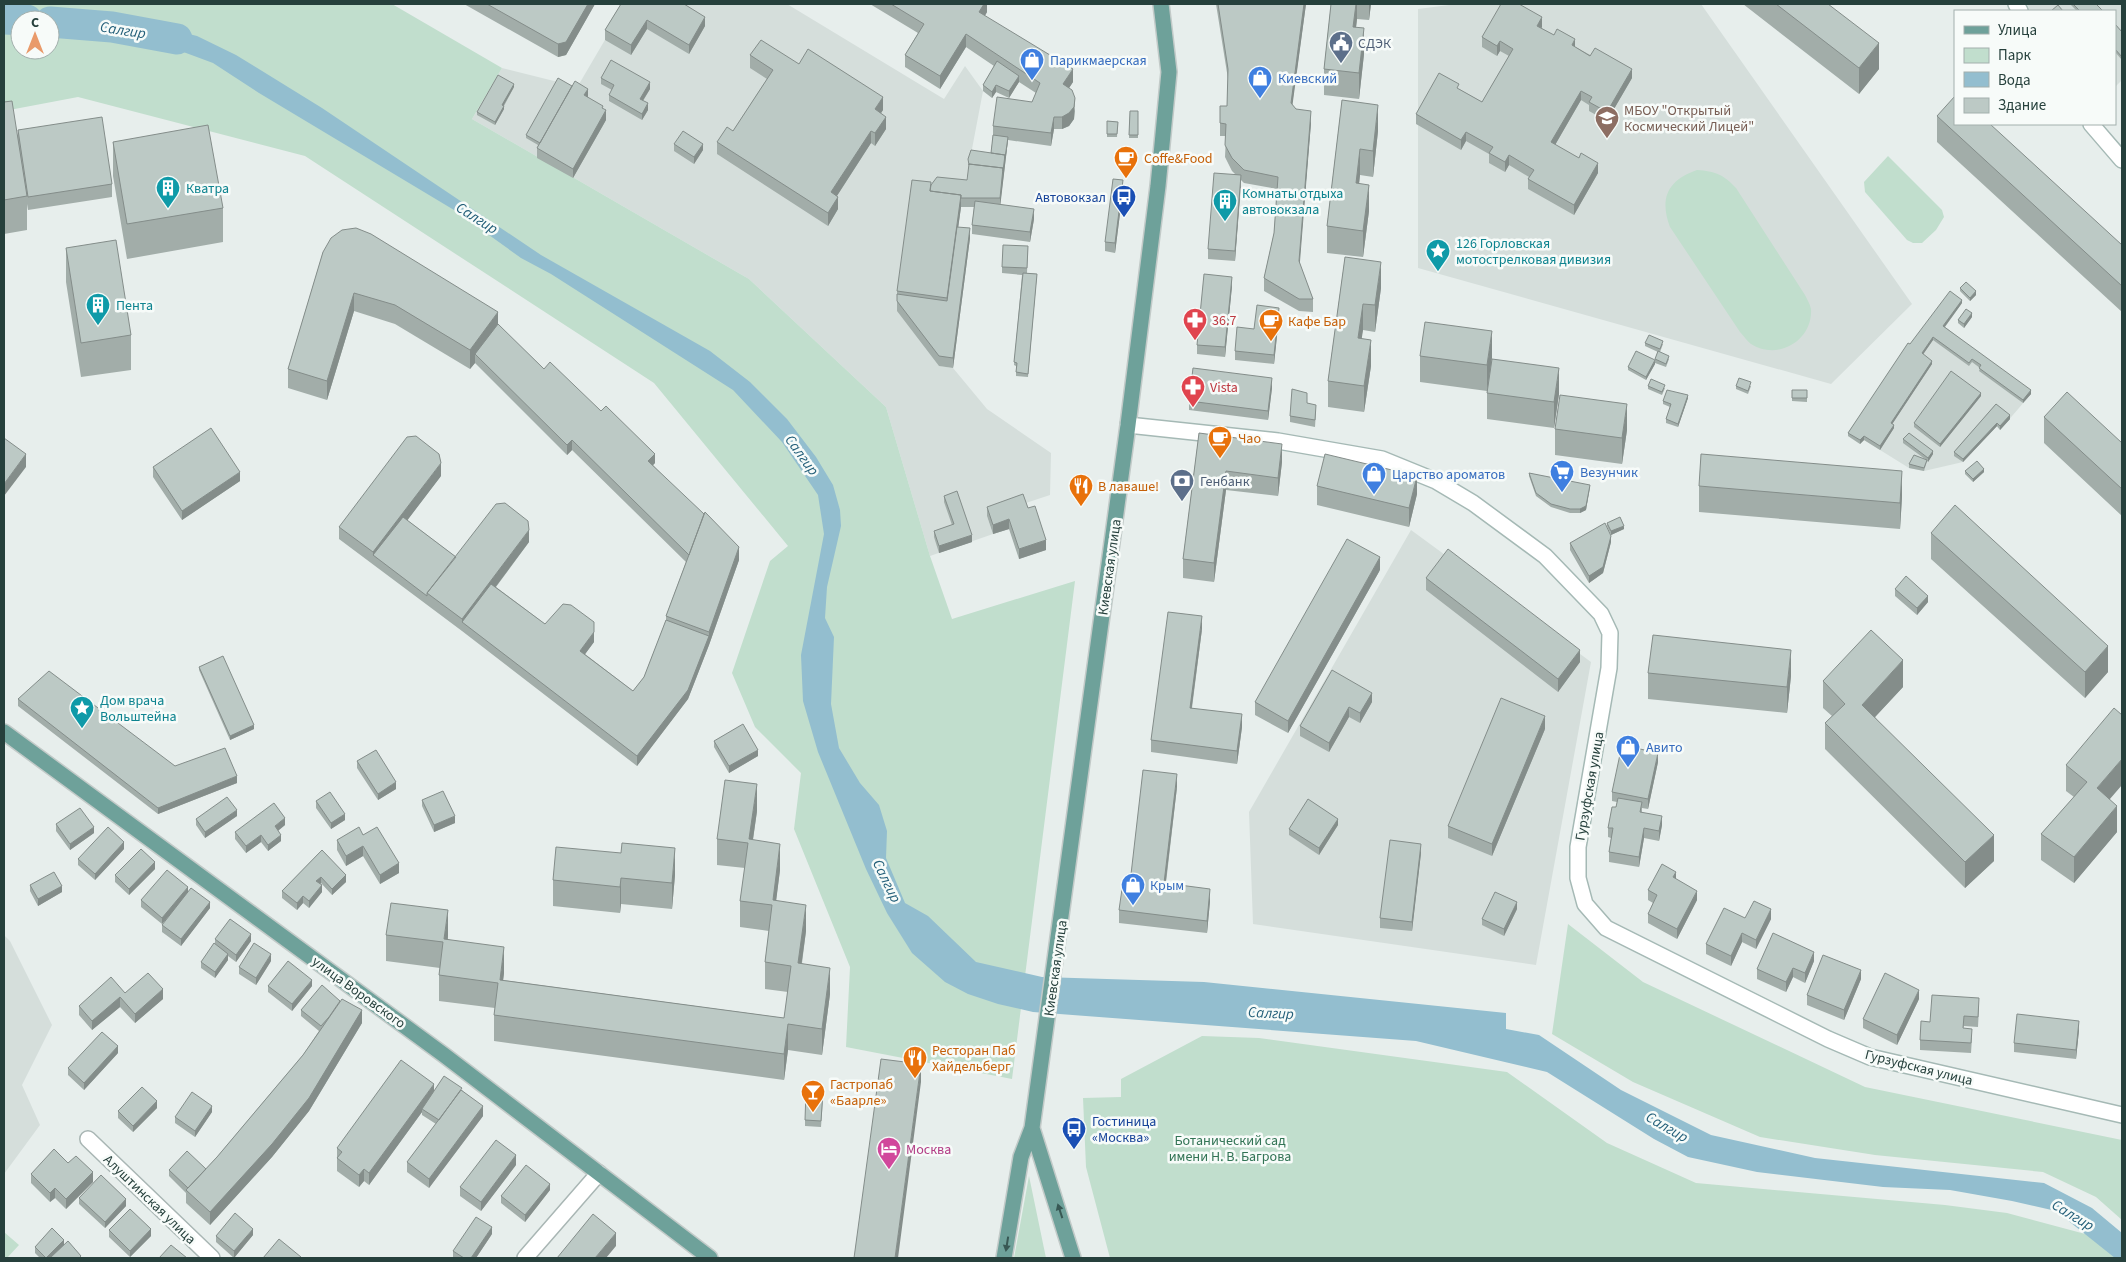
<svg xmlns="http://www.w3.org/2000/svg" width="2126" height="1262" font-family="'Source Sans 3',sans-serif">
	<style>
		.built { fill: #d5dedb }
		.green { fill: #c1decd; fill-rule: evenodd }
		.water { fill: #93becf }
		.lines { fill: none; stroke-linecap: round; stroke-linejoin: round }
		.river { stroke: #93becf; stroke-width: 31 }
		.street-casing { stroke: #a9b6b4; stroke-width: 18 }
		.secondary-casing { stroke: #a5b9b5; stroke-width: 18 }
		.primary-casing { stroke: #c2cac8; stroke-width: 18 }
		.street { stroke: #fff; stroke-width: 15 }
		.secondary { stroke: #fff; stroke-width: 15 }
		.primary { stroke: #6ea19a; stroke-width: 15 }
		.wall { fill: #a2ada9 }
		.shaded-wall { fill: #848d8a }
		.building { fill: #bcc9c5; stroke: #848d8a }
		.oneway { fill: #385854 }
		.labels { text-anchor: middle; stroke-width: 5; stroke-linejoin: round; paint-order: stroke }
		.service-label { font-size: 14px; fill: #4e5e75; stroke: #f7fbf9; text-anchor: start }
		.shop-label { font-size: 14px; fill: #366cbe; stroke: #f7fbf9; text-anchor: start }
		.education-label { font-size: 14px; fill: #785e54; stroke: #f7fbf9; text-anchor: start }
		.food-label { font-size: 14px; fill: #c56008; stroke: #f7fbf9; text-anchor: start }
		.culture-label { font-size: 14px; fill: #0d838f; stroke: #f7fbf9; text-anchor: start }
		.transit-label { font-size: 14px; fill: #164399; stroke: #f7fbf9; text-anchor: end }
		.health-label { font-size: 14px; fill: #be3a42; stroke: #f7fbf9; text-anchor: start }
		.street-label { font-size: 14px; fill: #26403c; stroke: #f7fbf9 }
		.park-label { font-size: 14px; fill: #327455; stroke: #f7fbf9 }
		.hotel-label { font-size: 14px; fill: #b23c85; stroke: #f7fbf9; text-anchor: start }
		.water-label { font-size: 15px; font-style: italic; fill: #235f79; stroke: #f7fbf9 }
	</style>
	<rect width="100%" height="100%" fill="#e7eeec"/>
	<path class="built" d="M626,4h161l157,95 21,-33 18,25 -22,116 -21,159 13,2 34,41 64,44 -1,42 -63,21 6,18 -63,22 -44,-149 -137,-128 -277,-160 30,-51 56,14 17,9z
		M1457,4h244l211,300 -81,80 -413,-116v-259z
		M2027,4h95v76l-7,7v-76h-85z
		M1950,294l12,9 -19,26 88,65 -31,36 -4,-4 -33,36 -39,9 -15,-3 -45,-28 -4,4 -12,-8 62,-89z
		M1411,530l180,132 -55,303 -283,-41 -4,-112z
		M4,935l6,6 42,84 -30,60 18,40 -36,49z"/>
	<path class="green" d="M4,4h388l110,64 -30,51 277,160 137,128 44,149 22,63 123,-38 -63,498 -166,-32 4,-80 -56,-138 7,-56 -46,-46 -23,-54 38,-112 18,-15 -134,-163 -349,-227 -227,-59 -74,14zM20,20h30v30h-30z
		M1888,156l54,54 2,7 -8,13 -14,13h-9l-6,-3 -42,-48 -1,-10z
		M1697,170c18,1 27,5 39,18l69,107c2,4 5,9 6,14 2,32 -34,52 -60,35 -4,-3 -7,-8 -11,-12l-70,-105c-11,-29 -2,-47 27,-57z
		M1568,924l75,58 222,105 257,53v80l-26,-23 -53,-25 -168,-17 -115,-18 -127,-55 -81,-48z
		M1202,1036l57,2 248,34 100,71 89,40 249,22 62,8 82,22 32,23h-1011l-24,-91 -3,-69 38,-1v-18z
		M1029,1176l17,82h-32z
		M4,1232l15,13 -12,13h-3z"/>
	<path class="water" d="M137,21l60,15 39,19 86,53 219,147 169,96 40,31 37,37 29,38 17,28 7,25 1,16 -14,61 -2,31 9,19 -3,67 8,44 21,35 19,22 8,26 -1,27 19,45 23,13 48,46 66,15 162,5 302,31v16l33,6 82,55 90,45 104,23 229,25 48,25 30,25v25h-7l-59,-47 -44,-10 -62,-11 -67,-3 -126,-15 -69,-15 -34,-18 -107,-67 -131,-31 -383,-29 -35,-8 -30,-10 -23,-12 -33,-29 -25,-40 -21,-44 -48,-117 -15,-51 -2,-46 23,-121 -6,-39 -36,-53 -49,-52 -182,-116 -30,-16 -67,-48 -195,-117 -46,-30 -35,-13 -42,-10z"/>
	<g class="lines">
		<path class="river" d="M4,19l23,1
			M50,22l62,5 65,12"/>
		<defs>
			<path id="street" d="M88,1139l124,119
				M525,1258l74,-85"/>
			<path id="secondary" d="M2016,4l4,7
				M2091,124l31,36
				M1128,425l150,16 104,18 54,22 37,22 72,53 56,58 9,19 -1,35 -31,179v31l7,26 21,24 222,111 42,18 252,58"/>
			<path id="primary" d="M4,732l440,323 266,203
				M1032,1128l41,130
				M1004,1258l17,-101 11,-29 96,-703 30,-239 11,-114 -8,-68"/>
		</defs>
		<use href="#street" class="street-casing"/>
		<use href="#secondary" class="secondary-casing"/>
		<use href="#primary" class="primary-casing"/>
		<use href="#street" class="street"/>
		<use href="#secondary" class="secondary"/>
		<use href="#primary" class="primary"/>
	</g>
	<path class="wall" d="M464,4h131l-29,51 -8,2z
		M621,4l84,22 -16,28 -42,-25 -16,26 -26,-15v-10z
		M870,4h117v8l-2,4 88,66 -4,6 6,23 -1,8 -5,7 -7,3h-8l-3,17 -43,-6 -8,65 34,14 -4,23 -58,-8v-9l2,-18h-13l-3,20 12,11 -17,130 -14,-2 -42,-55v-20l34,-106 36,-5 24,-27 2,-18v-9l39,-24 4,-9 -17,-11 -10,16 -13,-6 -4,6 -9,-7v-6l11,-19 -28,-19 -26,42 -35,-22v-12l13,-22z
		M1216,4h90l-14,101 19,18 -12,141 14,35v13l-14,-1 -35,-20v-13l10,-45 3,-44 -33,-6 -3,-3 -6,81 -27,-2v-10l28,-74 -4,-4 -7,-14 1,-21h-6v-30h7l1,-27z
		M1331,4h40l-2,16 -12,-1 -1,8 8,27 -5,45 -35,-4v-26z
		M1743,4h85l51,65 -20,25z
		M2070,4h26l7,7h-26z
		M2115,24l7,8v28l-7,-8z
		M1542,27l-1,1 91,50 -25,43 -18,-10v-6l-8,-5 -26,45 43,28 -24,42 -46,-26v-10l1,-2 -20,-12 -4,7 -16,-9v-9l-23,-13 -5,9 -45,-26v-10l43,-25 23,13 27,-46 -9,-5 -3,5 -15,-9v-10z
		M750,55l49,9 84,46 -2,3 5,16 -11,17 -4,-3 -34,53 1,13 -10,17 -111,-72v-12l16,-11 34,-52 -17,-11z
		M601,78l49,11 -7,12 5,9 -6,10 -33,-19v-6l3,-5 -11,-6z
		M514,87l-10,19v3l-9,16 -18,-10v-3z
		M588,98l15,11 3,11 -33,58 -36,-20v-10l1,-3 -12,-7v-3z
		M1342,100l36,31 -5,46 -13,-2 -1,9 10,27 -6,46 -36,-4v-27z
		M4,102l14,35v-7l94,54v13l-84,13 -1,-6v26l-23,4z
		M1130,111h8v27h-9z
		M1937,116l185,129v67l-185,-170z
		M1107,121l11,1 -1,15h-10z
		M113,142l110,66v34l-96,17 -14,-83z
		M674,144l29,6 -9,14 -20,-13z
		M1123,190l-8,63 -10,-2v-9z
		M1028,246l-1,27 10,1 -9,103 -12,-1v-10l-2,-1 8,-90 -20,-2v-6z
		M66,248l65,87v35l-50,7 -15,-95z
		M323,252l175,73 46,44 111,94 -2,2 86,95 -30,85 -21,54 -51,67 -175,-135 -123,-92v-12l102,-51 -34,44 49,37 73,-15 -33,45 49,37 49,18 -9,12 48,37 11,-14 22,-57v-4l20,-54 -114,-112 -5,5 -92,-92 -5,6 -75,-45 -41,-13 -27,89 -39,-12v-19z
		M1345,257l36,31 -6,44 -12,-2 -2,8 10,28 -7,46 -36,-5v-26z
		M1232,286l-7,71 -28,-3v-9z
		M1960,288l16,7 -6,6 -10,-10z
		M1962,303l-17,24 86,67 -8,9 -44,-32 1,-3 -8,-6 -3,4 -36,-26 -10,14 9,10 -40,60 2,4 -14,22 -16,-10 -4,4 -12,-8v-3l62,-89z
		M1279,317l-5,47 -39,-4v-9z
		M1972,317l-8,11 -6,-5v-3z
		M1645,343l18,1 -3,8 9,7 -3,8 -11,-4v-4l3,-7 -13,-6z
		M1420,356l72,2 -1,3 68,33 -5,34 -67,-9v-28l-67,-9z
		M1655,364l-9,16 -18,-10v-3z
		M1648,386l17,2 -3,7 -14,-6z
		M1736,386h15l-3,8 -12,-5z
		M1272,388l-4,32 -79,-10v-9z
		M1792,390h15v12l-15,-1z
		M1981,396l-41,51 -26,-20v-4z
		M1688,398l-10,29 -12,-4v-4l4,-12 -7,-3v-3z
		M1307,403l9,8 -1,16 -25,-5v-6z
		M1996,404l14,15 -10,11 -3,-4 -34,36 -9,-6v-4z
		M2044,417l78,26v73l-78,-73z
		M1555,429l72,1 -5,34 -67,-9z
		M1199,433l83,29 -4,34 -52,-6 -12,92 -31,-4v-19z
		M1903,439l30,15 -5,8 -1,-1 -3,10 -15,-3v-4l16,-5 -22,-16z
		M153,467l87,14 -58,39 -29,-43z
		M1965,471l19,1 -11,10 -8,-8z
		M1529,473l61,15 -4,22 -6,3h-10l-19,-6 -15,-11 -7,-20z
		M1317,486l100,8 -8,33 -92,-22z
		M1699,486l203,11 -2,32 -201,-17z
		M944,496l28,46 -33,11 -5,-16v-6l18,-6 -8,-23z
		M987,507l41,1 18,42 -27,9 -10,-30 -16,5 -6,-18z
		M1607,523l17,6 -13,6 -4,-9z
		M1931,533l177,139 -23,26 -154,-139z
		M1611,542l-8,31 -14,10 -19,-33v-7z
		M1380,570l-92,163 -33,-18v-13z
		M1426,578l154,84 -22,30 -132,-102z
		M1895,589l33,13 -11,13 -22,-19z
		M1202,629l-10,79 50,19 -5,37 -86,-12v-12z
		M199,667l55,62 -24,11 -31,-70z
		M1648,673l143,3 -4,37 -139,-14z
		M1823,681l80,6 -28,30 119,144 -29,27 -140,-139v-26l7,-7 -9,-8z
		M1372,693v9l-12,21 -11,-6 -20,35 -29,-16v-10z
		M18,699l157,67 62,17 -79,31 -140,-108z
		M1545,729l-53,127 -44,-18v-12z
		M714,741l44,15 -29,17 -15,-26z
		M357,761l39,28 -18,11 -21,-32z
		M1658,762l-10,47 -6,-1v4l20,13 -3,16 -15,-3 -5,29 -30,-5v-10l2,-14 -3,-1v-9l8,-21 1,-5 -5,-1v-9z
		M2066,765l44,34 7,33 -43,51 -33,-23v-26l33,-37 -8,-6z
		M1177,787l-11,96 44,18 -3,32 -88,-10v-13l11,-27z
		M422,800l33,23 -21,9 -12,-26z
		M316,801l29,19 -14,9 -15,-21z
		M757,811l-4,29 27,30 -4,30 30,31 -4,32 28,31 -8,61 -34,-5 -4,30 -290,-39v-26l1,-7 -56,-7v-26l1,-7 -54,-7v-26l62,1v3l56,34 -1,7 281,38 4,-26 -23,-3v-27l4,-31 -29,-4v-26l5,-33 -28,-3v-26z
		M237,816l-32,22 -9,-13v-6z
		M56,824l38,9 -24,17 -14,-19z
		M285,825l-7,6 3,10 -13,10 -7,-9 -15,11 -11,-14v-7z
		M1338,825l-19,30 -30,-20v-6z
		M363,835l36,38 -19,11 -17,-28 -17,10 -9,-16v-10z
		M124,849l-29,31 -17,-15v-6z
		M322,850l24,32 -14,13 -11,-12 -1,1 2,8 -13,16 -6,-5 -6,7 -15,-12v-7z
		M1421,853l-9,78 -32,-3v-10z
		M155,869l-26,26 -14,-13v-7z
		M675,875l-3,34 -51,-5 -1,9 -67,-7v-26z
		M1676,879l21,21 -20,39 -29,-16v-9l5,-11 -5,-3v-10z
		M30,885l32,7 -24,14 -8,-15z
		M188,893l22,15 -29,38 -19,-14v-7l17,-21 -17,20 -21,-17v-7z
		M1517,909l-13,27 -22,-11v-6z
		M1745,918l26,1 -15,30 -14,-7 -11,24 -25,-12v-10z
		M215,939l36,2 -15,21 -8,-6v4l-13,18 -14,-10v-6l14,-18z
		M271,961l-15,24 -17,-11v-7z
		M1814,961l-9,22 -12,-6 -7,15 -29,-13v-10z
		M1861,979l-17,41 -37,-15v-10z
		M268,986h44l-20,25 -24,-19z
		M125,993l38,6 -28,24 -15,-16 -28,23 -13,-15v-9z
		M1919,999l-22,46 -34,-17v-9z
		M1979,1007l-1,20 -14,-1 -1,2 9,10 -1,15 -51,-3v-10l10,-18z
		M301,1010l61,13 -53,88 -37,46 -62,68 -24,-22v-10l-17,-17v-6l37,-1 11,-12 86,-102 16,-24 -18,-15z
		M2079,1030l-3,29 -62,-7v-9z
		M118,1053l-34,37 -16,-15v-7z
		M462,1090l21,26 -54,72 -22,-16v-10l29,-38 -14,-9v-3l-53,73 -5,-4 -5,6 -22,-16v-23l97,-57z
		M823,1098l-2,29 -16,-1v-6z
		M157,1108l-24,24 -15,-14v-7z
		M212,1112l-17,25 -20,-14v-6z
		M68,1163l25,19 -27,27 -11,-11 -5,4 -19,-19v-9z
		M516,1165l-35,46 -21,-15v-9z
		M550,1190l-25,32 -24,-19v-7z
		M79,1198l47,8 -21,22 -26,-24z
		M109,1230l42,6 -21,21 -21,-20z
		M492,1234l-16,24h-23v-7z
		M253,1235l-19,23 -18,-16v-6z
		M64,1245l17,13h-41l-5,-5v-6z"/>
	<path class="shaded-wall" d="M588,4h7l-29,51 -8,2v-13z
		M984,4h3v8l-8,13v-13z
		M1304,4h2l-15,112v-13z
		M1356,4h1v15l-4,34v-26z
		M1369,4h2l-2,16z
		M705,17v9l-16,28v-9z
		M1542,17v10l-5,9v-10z
		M647,20v9l-16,26v-10z
		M1364,28v26l-5,45v-26z
		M966,34v13l-26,42v-13z
		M1575,39v10l-3,-4z
		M1500,41v10l-3,5v-10z
		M1879,43v26l-20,25v-26z
		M1073,69v13l-10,15v-13z
		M1632,69v9l-25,43v-9z
		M1019,76v6l-10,16v-7z
		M650,82v7l-10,16v-6z
		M514,84v3l-12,21v-3z
		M996,85v7l-4,6v-6z
		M588,89v9l-4,-3z
		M1581,91v9l-30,52v-10z
		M883,97v13l-8,12v-13z
		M1075,98l-1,21 -5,7 -7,3v-12z
		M648,103v7l-6,10v-6z
		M1378,105v26l-5,46v-26z
		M504,106v3l-9,16v-3z
		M606,110v10l-33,58v-9z
		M1311,111v12l-12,151v-13z
		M886,117v12l-11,17v-13z
		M1054,117v12l-3,17v-13z
		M871,131v12l-40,62v-13z
		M1466,132v9l-5,9v-10z
		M1008,137v3l-8,68v-10l3,-30z
		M703,144v6l-9,14v-7z
		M1360,149v26l-4,35v-27z
		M1509,155v10l-4,7v-10z
		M1598,163v10l-24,42v-10z
		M1241,175v10l-6,76v-10z
		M1123,180v10l-8,63v-10z
		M1369,185v26l-6,46v-26z
		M961,195v12l-14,103v-12z
		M838,197v12l-10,17v-13z
		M1034,209v10l-4,23v-10z
		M970,228v10l-17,130v-10z
		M1381,262v26l-6,44v-27z
		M1232,277v9l-7,71v-10z
		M1976,291v4l-6,6v-3z
		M354,293v18l-27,89v-19z
		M1962,300v3l-19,26v-3z
		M1363,304v26l-5,34v-26z
		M1279,308v9l-5,47v-9z
		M498,312v19l-23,23v9l-5,6v-19z
		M1972,313v4l-8,11v-4z
		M1492,331v27l-5,33v-26z
		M1933,337v3l-11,16v-3z
		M1371,340v26l-7,46v-26z
		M1655,360v4l-9,16v-3z
		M1932,361v3l-41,62v-3z
		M1559,368v26l-5,34v-26z
		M1272,378v10l-4,32v-9z
		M2031,390v4l-8,9v-3z
		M1981,393v3l-41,51v-3z
		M1688,395v3l-10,29v-3z
		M1627,404v26l-5,34v-26z
		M2010,415v4l-10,11v-4z
		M1997,423v3l-34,36v-3z
		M1894,425v3l-14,22v-4z
		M1864,436v4l-4,4v-4z
		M572,440v10l-5,5v-10z
		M1282,444v18l-4,34v-18z
		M1933,451v3l-5,8v-4z
		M26,454v13l-22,29v-12z
		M655,454v9l-7,7v-9z
		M441,463v13l-63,83 -5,-4v-3z
		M1984,469v3l-11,10v-3z
		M1226,471v19l-12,92v-19z
		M1902,471v26l-2,32v-26z
		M240,472v9l-58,39v-9z
		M1417,476v18l-8,33v-19z
		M1590,485l-4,25 -6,3v-4z
		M1009,519v10l-16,5v-9z
		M1624,526v3l-13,6v-4z
		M529,530v12l-62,83 -5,-3v-3z
		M972,535v7l-33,11v-7z
		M1611,536v6l-8,31 -14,10v-7z
		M1046,540v10l-27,9v-10z
		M739,547v13l-30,85 -21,54 -51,67v-10l72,-120v-4z
		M1380,557v13l-92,163v-12z
		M1928,596v6l-11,13v-7z
		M1202,616v13l-12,91v-12z
		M594,632v10l-14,19v-10z
		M2108,646v26l-23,26v-26z
		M1580,650v12l-22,30v-13z
		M1791,650v26l-4,37v-26z
		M1903,660v27l-41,44v-26z
		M1372,693v9l-12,21v-10z
		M1349,707v10l-20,35v-9z
		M1242,714v13l-5,37v-13z
		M1545,716v13l-53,127v-12z
		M254,725v4l-24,11v-4z
		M758,750v6l-29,17v-7z
		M1658,753v9l-10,47v-10z
		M2122,759v26l-25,29v-26z
		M1177,774v13l-13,109v-13z
		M237,776v7l-79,31v-6z
		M396,782v7l-18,11v-6z
		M757,784v27l-8,55v-27z
		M2117,806v26l-43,51v-26z
		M237,810v6l-32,22v-6z
		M345,814v6l-14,9v-6z
		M455,816v7l-21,9v-7z
		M1662,816v9l-3,16v-10z
		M285,818v7l-10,8v-7z
		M1338,819v6l-19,30v-7z
		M94,827v6l-24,17v-6z
		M1644,828v10l-5,29v-10z
		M261,835v7l-15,11v-7z
		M281,835v6l-13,10v-6z
		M1994,835v26l-29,27v-26z
		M124,842v7l-29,31v-6z
		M780,844v26l-7,56v-26z
		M1421,844v9l-9,78v-9z
		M363,846v10l-17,10v-10z
		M675,848v27l-3,34v-26z
		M155,862v7l-26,26v-6z
		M399,863v10l-19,11v-9z
		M1676,872v9l-3,-4z
		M346,875v7l-14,13v-6z
		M321,877v6l-5,5v-7z
		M621,878v26l-1,9v-26z
		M322,885v7l-13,16v-7z
		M62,886v6l-24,14v-7z
		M188,887v7l-26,30v-6z
		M1210,889v12l-3,32v-12z
		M1697,891v9l-20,39v-10z
		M303,896v7l-6,7v-7z
		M210,902v6l-29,38v-7z
		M1517,902v7l-13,27v-7z
		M806,905v26l-8,58v-26z
		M1771,909v10l-15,30v-9z
		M448,910v26l-4,29v-26z
		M1742,933v9l-11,24v-10z
		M251,934v7l-15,21v-7z
		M504,947v26l-4,33v-26z
		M1814,952v9l-9,22v-10z
		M228,954v6l-13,18v-6z
		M271,954v7l-15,24v-7z
		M830,968v26l-8,61v-26z
		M1793,968v9l-7,15v-10z
		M1861,970v9l-17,41v-10z
		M312,980v6l-20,25v-7z
		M163,989v10l-28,24v-9z
		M1919,990v9l-22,46v-10z
		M120,997v10l-28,23v-9z
		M362,1010v13l-53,88 -37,46 -62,68v-13z
		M2079,1021v9l-3,29v-9z
		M788,1024v26l-4,30v-26z
		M118,1046v7l-34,37v-7z
		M921,1064v18l-23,176h-3z
		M434,1084v12l-12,13v3l-53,73v-12z
		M157,1101v7l-24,24v-6z
		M212,1106v6l-17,25v-6z
		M483,1106v10l-54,72v-9z
		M516,1155v10l-35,46v-9z
		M364,1169v12l-5,6v-12z
		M93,1172v10l-27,27v-10z
		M550,1184v6l-25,32v-7z
		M55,1188v10l-5,4v-9z
		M126,1199v7l-21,22v-6z
		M492,1227v7l-16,24h-5z
		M151,1229v7l-21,21v-6z
		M253,1229v6l-19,23v-7z
		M616,1233v13l-10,12h-11z
		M64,1240v6l-14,12h-4z"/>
	<path class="building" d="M487,4h101l-22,38 -8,2z
		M621,4h63l21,13 -16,28 -42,-25 -16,25 -26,-15z
		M891,4h93l-5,8 94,57 -10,15 9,6 3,8 -1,9 -5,6 -7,4h-8l-3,16 -58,-7 4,-29 35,5 8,-19 -74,-49 -26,42 -35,-21 19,-31z
		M1218,4h86l-13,99 5,6 15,2 -12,150 14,38h-14l-35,-21 10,-45 4,-56 -34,-7 -12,-12 -7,-13 1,-21 -6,-1v-17h7l1,-37z
		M1331,4h25l-3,23 11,1 -5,45 -35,-4z
		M1501,4h18l23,13 -5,9 17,9 3,-6 18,10 -3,6 18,11 5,-8 37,21 -25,43 -18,-10 3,-5 -11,-6 -30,51 28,16 2,-5 17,10 -24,42 -46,-26 6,-9 -25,-15 -4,7 -16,-9 4,-6 -27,-15 -5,8 -45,-26 23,-41 20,11 -2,4 25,14 31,-53 -13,-8 -3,5 -15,-9z
		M1776,4h52l51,39 -20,25z
		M2073,4h23l7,7h-23z
		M2058,5l5,6h-12z
		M2115,24l7,8v25l-7,-8z
		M761,40l38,24 9,-15 75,48 -8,12 11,8 -11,16 -4,-2 -40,61 7,5 -10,16 -111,-71 10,-15 6,4 40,-61 -23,-15z
		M611,60l39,22 -10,17 8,4 -6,11 -33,-19 5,-10 -13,-7z
		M997,61l22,15 -10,15 -13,-6 -4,7 -9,-7z
		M498,75l16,9 -12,21 2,1 -9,16 -18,-10z
		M558,78l14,8 -32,57 -14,-8z
		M575,81l13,8 -4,6 19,11 -1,2 4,2 -33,59 -36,-21z
		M1955,96v28h35l132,121v41l-185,-170z
		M1342,100l36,5 -5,46 -13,-2 -4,34 13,2 -6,46 -36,-5z
		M12,101l15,95 -23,4v-98z
		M1130,111h8v24h-9z
		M102,117l10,67 -84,13 -10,-67z
		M1107,121l11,1 -1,12h-10z
		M208,125l15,83 -96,16 -14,-82z
		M683,131l20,13 -9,13 -20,-13z
		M993,135l15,2 -3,21v-3l-14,-2z
		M971,150l34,5 -2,16v-3l-34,-4v1l-1,-6z
		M969,164l34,4 -3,30h-39v-3l-31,-4 1,-6 6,-8 30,3z
		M1214,173l27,2 -6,76 -27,-2z
		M1113,179l10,1 -8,63 -10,-1z
		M912,180l19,2 -1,9 31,4 -14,103 -50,-7z
		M975,201l59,8 -4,23 -58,-7z
		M957,227l13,1 -17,130 -14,-2 -42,-55v-7l50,7z
		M356,228l15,6 127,78 -28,38 -75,-45 -41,-12 -27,88 -39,-12 35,-117 8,-14 11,-8z
		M116,240l15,95 -50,8 -15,-95z
		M1003,245l25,1 -1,22 -25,-1z
		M1345,257l36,5 -6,43 -12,-1 -5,34 13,2 -7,46 -36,-5z
		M1023,273l14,1 -9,100 -12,-2 1,-9 -3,-1z
		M1204,274l28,3 -7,70 -28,-2z
		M1966,282l10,9 -6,7 -10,-10z
		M1950,291l12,9 -19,26 88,64 -8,10 -44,-32 2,-3 -9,-6 -3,4 -36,-26 -11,16 10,8 -41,62 3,2 -14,21 -16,-10 -4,4 -12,-7 60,-90 2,1z
		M1257,305l22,3 -5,47 -39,-4 2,-24 17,2z
		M1966,309l6,4 -8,11 -6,-4z
		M1425,322l67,9 -5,34 -67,-9z
		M498,324l46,45 6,-7 51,49 5,-5 49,48 -7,7 56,53 -15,41 -117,-115 -5,5 -92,-91z
		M1649,335l14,6 -3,8 -15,-6z
		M1636,351l19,9 -9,17 -18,-10z
		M1658,351l11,5 -3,8 -11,-5z
		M1492,359l67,9 -5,34 -67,-9z
		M1193,368l79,10 -4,33 -79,-10z
		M1951,371l30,22 -41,51 -26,-21z
		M1739,378l12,4 -3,9 -12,-5z
		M1651,379l14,6 -3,7 -14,-6z
		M1292,389l15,4v10l9,2 -1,15 -25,-4z
		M1667,390l21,5 -10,29 -12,-5 5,-15 -8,-3z
		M1792,390h15v8h-15z
		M2067,392l55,51v46l-78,-72z
		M1560,395l67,9 -5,34 -67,-9z
		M1996,404l14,11 -10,11 -3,-3 -34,36 -9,-7z
		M211,428l29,44 -58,39 -29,-44z
		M1199,433l83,11 -4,34 -52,-7 -12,92 -31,-4z
		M1909,433l24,18 -5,7 -25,-19z
		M416,436l23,18 2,9 -68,89 -34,-25 68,-90z
		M4,438l22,16 -22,30z
		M1325,454l92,22 -8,32 -92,-22z
		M1701,454l201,17 -2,32 -201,-17z
		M1914,455l13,5 -3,8 -15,-4z
		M1977,461l7,8 -11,10 -8,-8z
		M1529,473l61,12 -4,21 -6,3h-10l-19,-5 -15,-11z
		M957,491l15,44 -33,11 -5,-15 20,-7 -10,-28z
		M1023,494l5,14 7,-2 11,34 -27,9 -10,-30 -16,6 -6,-18z
		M505,503l23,18 1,9 -67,89 -35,-26 69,-89z
		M1955,505l153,141 -23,26 -154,-139z
		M705,512l34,35 -30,85 -43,-16z
		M403,517l53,40 -29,36v3l-54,-41z
		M1620,517l4,9 -13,5 -4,-8z
		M1605,523l6,13 -8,31 -14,9 -19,-33z
		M1347,539l33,18 -92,164 -33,-19z
		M1448,549l132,101 -22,29 -132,-101z
		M1906,576l22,20 -11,12 -22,-19z
		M491,584l54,40 18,-20 8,1 23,17v10l-14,19 53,40 11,-14 22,-57 43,16 -21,54 -51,66 -175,-134z
		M1168,612l34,4 -12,92 52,6 -5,37 -86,-11z
		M1871,630l32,30 -41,45 132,130 -29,27 -140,-139 20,-19 -22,-23z
		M1653,635l138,15 -4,37 -139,-14z
		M223,656l31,69 -24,11 -31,-69z
		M1332,670l40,23 -12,20 -11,-6 -20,36 -29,-17z
		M49,671l126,95 50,-18 12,28 -79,32 -140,-109z
		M1501,698l44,18 -53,128 -44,-18z
		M2114,708l8,7v44l-25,29 20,18 -43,51 -33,-23 46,-52 -21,-17z
		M743,724l15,26 -29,16 -15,-25z
		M1622,745l36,8 -10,46 -36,-7z
		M376,750l20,32 -18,12 -21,-33z
		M1143,770l34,4 -13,109 46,6 -3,32 -88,-11 4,-28 7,1z
		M725,780l32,4 -8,55 31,5 -7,56 33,5 -8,58 32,5 -8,61 -34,-5 -4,30 -290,-39 4,-32 -59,-8 4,-33 -57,-7 5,-32 57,7 -4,29 60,8 -4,33 284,38 7,-52 -26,-4 7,-57 -32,-4 8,-58 -31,-4z
		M443,791l12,25 -21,9 -12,-25z
		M330,792l15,22 -14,9 -15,-22z
		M227,797l10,13 -32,22 -9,-13z
		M1618,798l24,4 -2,10 22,4 -3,15 -15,-3 -5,29 -30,-5 4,-24h-5l4,-21h4z
		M1308,799l30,20 -19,29 -30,-19z
		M274,803l11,15 -10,8 6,9 -13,10 -7,-10 -15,11 -11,-14z
		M80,808l14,19 -24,17 -14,-20z
		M108,827l16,15 -29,32 -17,-15z
		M359,827l4,8 14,-8 22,36 -19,12 -17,-29 -17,10 -9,-16z
		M1390,840l31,4 -9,78 -32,-4z
		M622,843l53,5 -3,35 -51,-5 -1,9 -67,-7 3,-33 65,6z
		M141,849l14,13 -26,27 -14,-14z
		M322,850l24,25 -14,14 -11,-12 -5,4 6,4 -13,16 -6,-5 -6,7 -15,-12z
		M1662,864l14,8 -3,5 24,14 -20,38 -29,-15 9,-19 -9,-5z
		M167,870l21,17 -26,31 -21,-18z
		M54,872l8,14 -24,13 -8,-14z
		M191,888l19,14 -29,37 -19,-14z
		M1495,892l22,10 -13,27 -22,-10z
		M1754,901l17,8 -15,31 -14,-7 -11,23 -25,-12 18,-36 21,10z
		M230,919l21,15 -15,21 -21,-16z
		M1773,933l41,19 -9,21 -12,-5 -7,14 -29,-13z
		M214,943l14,11 -13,18 -14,-10z
		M254,943l17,11 -15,24 -17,-11z
		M1823,955l38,15 -17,40 -37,-15z
		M288,961l24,19 -20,24 -24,-18z
		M148,973l15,16 -28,25 -15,-17 -28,24 -13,-15 32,-29 14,16z
		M1885,973l34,17 -22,45 -34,-16z
		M322,985l18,16 -11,16 -8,9 -20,-16z
		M1932,995l47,3 -1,19 -14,-1 -1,12 9,1 -1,14 -51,-3 1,-19 9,1z
		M342,999l20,11 -53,88 -37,46 -62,68 -24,-22 31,-33 86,-102z
		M2017,1014l62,7 -3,29 -62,-7z
		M102,1032l16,14 -34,37 -16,-15z
		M881,1059l40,5 -26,194h-41z
		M401,1060l33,24 -65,89 -5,-4 -5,6 -22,-17 5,-6 -5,-4z
		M444,1076l18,12 -23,32 -17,-11z
		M142,1087l15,14 -24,25 -15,-15z
		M461,1090l22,16 -54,73 -22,-17z
		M806,1091h17l-2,30 -16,-1z
		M192,1092l20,14 -17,25 -20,-14z
		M496,1140l20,15 -35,47 -21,-15z
		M54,1149l14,14 8,-7 17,16 -27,27 -11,-11 -5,5 -19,-19z
		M187,1151l19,18 -18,19 -19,-18z
		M526,1165l24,19 -25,31 -24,-19z
		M101,1175l25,24 -21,23 -26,-24z
		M130,1209l21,20 -21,22 -21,-21z
		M235,1213l18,16 -19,22 -18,-15z
		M593,1214l23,19 -21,25h-38z
		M476,1217l16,10 -21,31h-7l-11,-7z
		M52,1228l12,12 -18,18 -11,-11z
		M279,1239l22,18 -2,1h-36z
		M68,1241l13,15 -2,2h-29z
		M171,1245l16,13h-28z"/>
	<defs><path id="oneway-solid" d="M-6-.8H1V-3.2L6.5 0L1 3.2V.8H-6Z" transform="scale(1.25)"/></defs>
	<g class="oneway">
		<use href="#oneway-solid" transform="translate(1060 1211) rotate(-108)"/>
		<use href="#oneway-solid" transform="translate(1007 1244) rotate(99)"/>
	</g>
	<defs>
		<symbol id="civic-pin" viewBox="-11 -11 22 30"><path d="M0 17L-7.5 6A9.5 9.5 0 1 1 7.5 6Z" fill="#5c6f8a" stroke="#f7fbf9"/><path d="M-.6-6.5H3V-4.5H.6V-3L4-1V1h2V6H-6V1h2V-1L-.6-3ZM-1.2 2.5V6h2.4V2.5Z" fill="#fff"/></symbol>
		<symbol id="shop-pin" viewBox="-11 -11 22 30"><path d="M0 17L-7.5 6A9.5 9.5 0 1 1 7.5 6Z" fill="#3f7fe0" stroke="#f7fbf9"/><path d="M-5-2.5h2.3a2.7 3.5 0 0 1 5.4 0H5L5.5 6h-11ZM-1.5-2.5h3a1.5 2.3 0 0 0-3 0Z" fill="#fff"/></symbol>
		<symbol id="school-pin" viewBox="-11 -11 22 30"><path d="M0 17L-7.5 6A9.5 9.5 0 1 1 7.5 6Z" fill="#8d6e63" stroke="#f7fbf9"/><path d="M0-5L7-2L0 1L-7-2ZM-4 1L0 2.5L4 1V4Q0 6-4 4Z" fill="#fff"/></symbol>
		<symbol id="cafe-pin" viewBox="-11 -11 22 30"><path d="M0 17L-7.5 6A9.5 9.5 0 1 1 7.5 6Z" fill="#e8710a" stroke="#f7fbf9"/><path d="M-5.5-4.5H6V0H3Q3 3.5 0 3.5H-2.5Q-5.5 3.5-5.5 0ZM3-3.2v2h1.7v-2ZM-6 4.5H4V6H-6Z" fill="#fff"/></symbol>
		<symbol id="building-pin" viewBox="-11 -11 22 30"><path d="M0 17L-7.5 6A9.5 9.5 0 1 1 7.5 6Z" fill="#0f9aa8" stroke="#f7fbf9"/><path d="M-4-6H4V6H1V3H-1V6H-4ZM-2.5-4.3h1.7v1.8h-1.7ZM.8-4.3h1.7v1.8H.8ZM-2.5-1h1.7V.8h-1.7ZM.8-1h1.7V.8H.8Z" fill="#fff"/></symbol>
		<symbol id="bus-pin" viewBox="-11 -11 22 30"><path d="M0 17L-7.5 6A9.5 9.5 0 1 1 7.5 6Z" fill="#1a4fb4" stroke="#f7fbf9"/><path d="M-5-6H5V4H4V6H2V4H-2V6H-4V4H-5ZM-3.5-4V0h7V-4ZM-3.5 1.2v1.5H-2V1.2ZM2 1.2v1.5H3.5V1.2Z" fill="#fff"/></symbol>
		<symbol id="sight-pin" viewBox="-11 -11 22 30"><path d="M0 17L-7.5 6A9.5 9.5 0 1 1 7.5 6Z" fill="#0f9aa8" stroke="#f7fbf9"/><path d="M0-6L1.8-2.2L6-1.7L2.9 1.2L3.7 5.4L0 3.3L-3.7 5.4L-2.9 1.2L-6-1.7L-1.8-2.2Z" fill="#fff"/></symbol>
		<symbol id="pharmacy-pin" viewBox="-11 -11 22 30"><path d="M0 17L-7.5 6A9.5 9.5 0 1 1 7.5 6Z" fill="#e0444e" stroke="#f7fbf9"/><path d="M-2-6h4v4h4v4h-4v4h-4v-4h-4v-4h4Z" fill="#fff"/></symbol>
		<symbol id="supermarket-pin" viewBox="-11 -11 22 30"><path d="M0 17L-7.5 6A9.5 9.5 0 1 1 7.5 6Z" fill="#3f7fe0" stroke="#f7fbf9"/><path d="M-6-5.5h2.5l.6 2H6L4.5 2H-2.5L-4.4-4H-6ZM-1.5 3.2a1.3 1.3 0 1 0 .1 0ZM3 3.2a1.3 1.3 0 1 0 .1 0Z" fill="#fff"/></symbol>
		<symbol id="bank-pin" viewBox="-11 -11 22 30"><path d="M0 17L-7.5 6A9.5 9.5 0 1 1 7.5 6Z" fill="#5c6f8a" stroke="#f7fbf9"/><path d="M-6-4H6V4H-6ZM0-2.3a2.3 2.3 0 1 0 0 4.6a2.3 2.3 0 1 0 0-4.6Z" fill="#fff"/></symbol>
		<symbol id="restaurant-pin" viewBox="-11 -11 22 30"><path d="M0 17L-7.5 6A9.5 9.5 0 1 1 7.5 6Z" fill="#e8710a" stroke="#f7fbf9"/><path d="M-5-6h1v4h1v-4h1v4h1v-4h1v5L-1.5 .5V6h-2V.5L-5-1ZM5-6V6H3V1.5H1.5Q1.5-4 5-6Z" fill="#fff"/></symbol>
		<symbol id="bar-pin" viewBox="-11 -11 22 30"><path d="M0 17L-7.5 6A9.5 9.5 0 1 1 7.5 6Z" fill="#e8710a" stroke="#f7fbf9"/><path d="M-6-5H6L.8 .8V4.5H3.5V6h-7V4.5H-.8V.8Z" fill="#fff"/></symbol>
		<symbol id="hotel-pin" viewBox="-11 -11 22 30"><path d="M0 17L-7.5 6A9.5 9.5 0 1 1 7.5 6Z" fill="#d1479c" stroke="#f7fbf9"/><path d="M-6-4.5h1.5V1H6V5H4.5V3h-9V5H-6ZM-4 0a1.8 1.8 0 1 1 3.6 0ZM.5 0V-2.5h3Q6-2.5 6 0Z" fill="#fff"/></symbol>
	</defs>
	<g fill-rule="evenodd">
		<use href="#civic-pin" x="1327" y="29" width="28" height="38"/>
		<use href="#shop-pin" x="1018" y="46" width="28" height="38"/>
		<use href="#shop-pin" x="1246" y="64" width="28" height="38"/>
		<use href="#school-pin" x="1593" y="104" width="28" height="38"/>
		<use href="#cafe-pin" x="1112" y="144" width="28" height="38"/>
		<use href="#building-pin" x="154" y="174" width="28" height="38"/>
		<use href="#bus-pin" x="1110" y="183" width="28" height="38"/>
		<use href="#building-pin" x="1211" y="187" width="28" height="38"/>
		<use href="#sight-pin" x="1424" y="237" width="28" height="38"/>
		<use href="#building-pin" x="84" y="291" width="28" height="38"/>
		<use href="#pharmacy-pin" x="1181" y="306" width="28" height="38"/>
		<use href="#cafe-pin" x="1257" y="307" width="28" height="38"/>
		<use href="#pharmacy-pin" x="1179" y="373" width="28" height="38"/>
		<use href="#cafe-pin" x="1206" y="424" width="28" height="38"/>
		<use href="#supermarket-pin" x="1548" y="458" width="28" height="38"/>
		<use href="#shop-pin" x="1360" y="460" width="28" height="38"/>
		<use href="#bank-pin" x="1168" y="467" width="28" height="38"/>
		<use href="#restaurant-pin" x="1067" y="472" width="28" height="38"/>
		<use href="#sight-pin" x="68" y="694" width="28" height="38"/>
		<use href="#shop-pin" x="1614" y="733" width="28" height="38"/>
		<use href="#shop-pin" x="1119" y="871" width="28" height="38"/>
		<use href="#restaurant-pin" x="901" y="1044" width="28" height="38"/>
		<use href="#bar-pin" x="799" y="1078" width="28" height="38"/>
		<use href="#bus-pin" x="1060" y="1115" width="28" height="38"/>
		<use href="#hotel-pin" x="875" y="1135" width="28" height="38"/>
	</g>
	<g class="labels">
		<g class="service-label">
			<text x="1358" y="48">СДЭК</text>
			<text x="1200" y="486">Генбанк</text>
		</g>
		<g class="shop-label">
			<text x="1050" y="65">Парикмаерская</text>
			<text x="1278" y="83">Киевский</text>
			<text x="1580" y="477">Везунчик</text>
			<text x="1392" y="479">Царство ароматов</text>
			<text x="1646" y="752">Авито</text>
			<text x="1150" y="890">Крым</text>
		</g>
		<g class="education-label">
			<text x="1624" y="115">МБОУ "Открытый<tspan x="1624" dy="16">Космический Лицей"</tspan></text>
		</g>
		<g class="food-label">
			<text x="1144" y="163">Coffe&amp;Food</text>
			<text x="1288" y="326">Кафе Бар</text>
			<text x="1238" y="443">Чао</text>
			<text x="1098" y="491">В лаваше!</text>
			<text x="932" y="1055">Ресторан Паб<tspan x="932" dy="16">Хайдельберг</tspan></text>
			<text x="830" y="1089">Гастропаб<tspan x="830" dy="16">«Баарле»</tspan></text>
		</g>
		<g class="culture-label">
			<text x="186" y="193">Кватра</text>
			<text x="1242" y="198">Комнаты отдыха<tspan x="1242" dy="16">автовокзала</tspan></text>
			<text x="1456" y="248">126 Горловская<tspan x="1456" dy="16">мотострелковая дивизия</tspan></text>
			<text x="116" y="310">Пента</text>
			<text x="100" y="705">Дом врача<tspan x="100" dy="16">Вольштейна</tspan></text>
		</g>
		<g class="transit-label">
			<text x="1106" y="202">Автовокзал</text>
			<text x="1092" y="1126" text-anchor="start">Гостиница<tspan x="1092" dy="16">«Москва»</tspan></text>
		</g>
		<g class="health-label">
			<text x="1212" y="325">36.7</text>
			<text x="1210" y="392">Vista</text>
		</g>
		<g class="street-label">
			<text transform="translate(1109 567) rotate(-82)" y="5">Киевская улица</text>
			<text transform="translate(1589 786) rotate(-80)" y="5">Гурзуфская улица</text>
			<text transform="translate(1055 968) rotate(-82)" y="5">Киевская улица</text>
			<text transform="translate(359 992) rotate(36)" y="5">улица Воровского</text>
			<text transform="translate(1919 1067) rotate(14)" y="5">Гурзуфская улица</text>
			<text transform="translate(150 1199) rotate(44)" y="5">Алуштинская улица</text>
		</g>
		<g class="park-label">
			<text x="1230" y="1145">Ботанический сад<tspan x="1230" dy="16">имени Н. В. Багрова</tspan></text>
		</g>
		<g class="hotel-label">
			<text x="906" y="1154">Москва</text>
		</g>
		<g class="water-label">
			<text transform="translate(123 30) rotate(9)" y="5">Салгир</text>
			<text transform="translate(477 218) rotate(32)" y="5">Салгир</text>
			<text transform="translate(802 455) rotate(54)" y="5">Салгир</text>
			<text transform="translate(887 881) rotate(64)" y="5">Салгир</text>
			<text transform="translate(1271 1013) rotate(3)" y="5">Салгир</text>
			<text transform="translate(1667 1127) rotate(30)" y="5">Салгир</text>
			<text transform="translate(2073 1215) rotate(31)" y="5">Салгир</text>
		</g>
	</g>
	<rect width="2126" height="1262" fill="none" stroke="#26403c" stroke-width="10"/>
	<rect x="1954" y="10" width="162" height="115" fill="#f7fbf9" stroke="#a3b0ad"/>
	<rect x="1964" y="26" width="25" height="8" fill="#6ea19a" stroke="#a3b0ad"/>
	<text x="1998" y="35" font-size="15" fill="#26403c">Улица</text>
	<rect x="1964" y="48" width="25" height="15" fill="#c1decd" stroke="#a3b0ad"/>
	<text x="1998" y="60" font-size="15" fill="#26403c">Парк</text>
	<rect x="1964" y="72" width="25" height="15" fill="#93becf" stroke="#a3b0ad"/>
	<text x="1998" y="85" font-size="15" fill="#26403c">Вода</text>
	<rect x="1964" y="98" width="25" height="15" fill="#bcc9c5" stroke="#a3b0ad"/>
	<text x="1998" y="110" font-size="15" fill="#26403c">Здание</text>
	<g transform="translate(35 35)"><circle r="24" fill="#f7fbf9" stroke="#a3b0ad"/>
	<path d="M0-4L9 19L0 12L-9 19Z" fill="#e99a6a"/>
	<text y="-8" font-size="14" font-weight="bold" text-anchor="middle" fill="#26403c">С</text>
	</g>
</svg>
